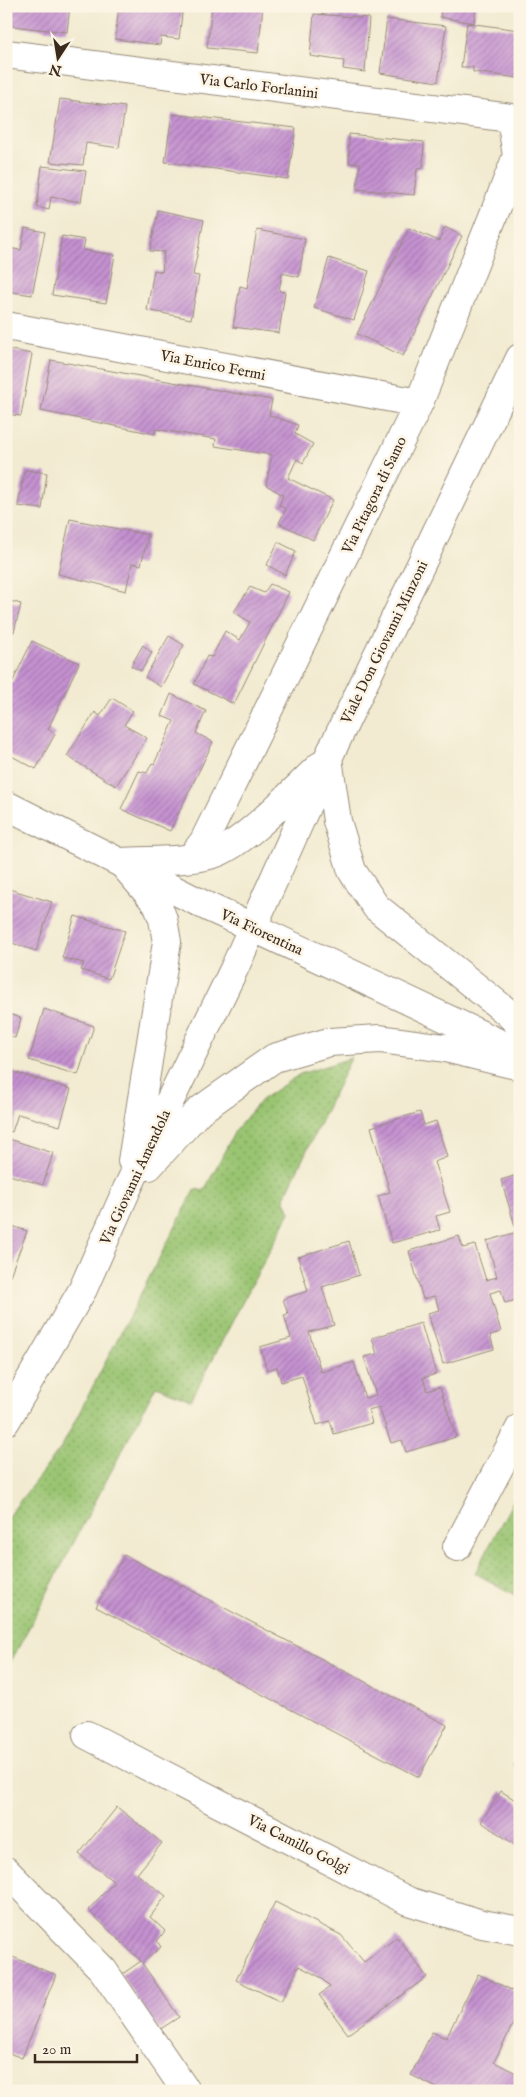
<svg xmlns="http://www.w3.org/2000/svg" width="526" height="2097" font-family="'IM FELL English',serif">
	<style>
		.grass { fill: url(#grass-dots); stroke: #6a7748 }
		.building { fill: url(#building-hatch) }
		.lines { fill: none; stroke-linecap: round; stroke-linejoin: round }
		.street-casing { stroke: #968a78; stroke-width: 30 }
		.secondary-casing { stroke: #968a78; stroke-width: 30 }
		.primary-casing { stroke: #968a78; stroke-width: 30 }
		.street { stroke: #fff; stroke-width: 28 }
		.secondary { stroke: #fff; stroke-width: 28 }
		.primary { stroke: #fff; stroke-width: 28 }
		.labels { text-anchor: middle; stroke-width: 5; stroke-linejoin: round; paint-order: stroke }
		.street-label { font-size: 15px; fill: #3b2a1e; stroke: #fcf5e5 }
	</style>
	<defs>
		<pattern id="grass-dots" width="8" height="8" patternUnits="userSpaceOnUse" patternTransform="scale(1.25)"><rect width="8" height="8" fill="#99c471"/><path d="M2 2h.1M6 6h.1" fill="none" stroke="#7e9f5c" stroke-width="1.8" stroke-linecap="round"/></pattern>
		<pattern id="building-hatch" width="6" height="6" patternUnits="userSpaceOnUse" patternTransform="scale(1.25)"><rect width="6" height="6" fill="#c592d1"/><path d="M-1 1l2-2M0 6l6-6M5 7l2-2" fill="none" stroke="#a177a9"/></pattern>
	</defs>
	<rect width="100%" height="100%" fill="#fcf5e5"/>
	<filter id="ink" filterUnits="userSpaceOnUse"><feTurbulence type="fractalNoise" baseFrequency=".02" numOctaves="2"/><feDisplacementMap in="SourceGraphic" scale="10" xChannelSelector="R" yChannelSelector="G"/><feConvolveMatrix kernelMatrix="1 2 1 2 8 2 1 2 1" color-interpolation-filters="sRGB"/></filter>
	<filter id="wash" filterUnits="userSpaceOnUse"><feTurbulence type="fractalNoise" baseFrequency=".0096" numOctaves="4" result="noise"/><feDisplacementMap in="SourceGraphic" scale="20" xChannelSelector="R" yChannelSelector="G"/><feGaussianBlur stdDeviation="1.12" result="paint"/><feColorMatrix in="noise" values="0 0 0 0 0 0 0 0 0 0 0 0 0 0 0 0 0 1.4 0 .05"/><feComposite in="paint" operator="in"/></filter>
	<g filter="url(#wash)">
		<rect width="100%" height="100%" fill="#f2ebd1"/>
		<path class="grass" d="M351,1058l-67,140 6,14 -99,188 -35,-14 -143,272 -7,7v-146l55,-71 134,-259 9,2 31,-60 26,-31 39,-26z
			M520,1488v110l-45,-25z"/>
		<g id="blocks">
			<path class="building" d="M13,6h57l-3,26 -56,-6z
				M119,6h64l-4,33 -18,-2 -1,8 -45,-6z
				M212,6h51l-5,47 -51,-5z
				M442,6h34l-2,17 -34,-6z
				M314,14l55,4 -4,54 -22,-3 1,-8 -34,-5z
				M387,19l59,7 -8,56 -58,-9z
				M467,23l53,7 -2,48 -45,-6v-5h-12z
				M60,99l65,8 -6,41 -33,-5 -3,22 -33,-3z
				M172,114l124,14 -8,51 -123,-17z
				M349,134l75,8 -1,26 -6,1 -3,26 -57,-6 3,-26h-11z
				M42,166l44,5 -5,31 -30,-5 -2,13 -12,-3z
				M158,210l46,10 -11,55 6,1 -8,43 -44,-9 7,-40 8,2 2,-20 -14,-1z
				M445,227l17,9 -59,120 -46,-22 52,-106 30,13z
				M25,228l20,4 -13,63 -26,-4v-43l15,2z
				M257,230l48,9 -6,38 -17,-4 -3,18 6,1 -6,41 -46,-6 7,-41 7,2z
				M62,236l23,4 -2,10 32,5 -9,48 -54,-8z
				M329,258l40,13 -15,49 -40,-12z
				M6,349l26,5 -11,62 -15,-2z
				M51,360l221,40 -3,15 29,10 -3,9 18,10 -10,19 -6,-4 -9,19 45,22 -20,40 -34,-17 7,-14 -7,-4 4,-10 -17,-10 6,-30 -57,-9 1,-7 -61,-10v5l-114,-23z
				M25,470l22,3 -5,36 -24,-3z
				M70,519l78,16 -7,30 -9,-2 -6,28 -68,-17z
				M278,542l18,9 -11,24 -18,-10z
				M270,584l19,8 -55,112 -40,-20 13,-28 5,1 13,-26 15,9 10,-18 -16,-10 16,-25 14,6z
				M6,600l15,4 -7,28 -8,-2z
				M169,636l15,9 -23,42 -16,-10z
				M32,641l47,22 -31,66 7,5 -19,35 -30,-16v-72l6,2z
				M143,645l9,8 -11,18 -10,-5z
				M171,694l35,17 -10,22 17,9 -43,89 -49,-22 18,-38 8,2 5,-10 2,1 20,-43 -12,-5z
				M112,698l21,13 -9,14 23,13 -31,48 -49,-30 28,-44 5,4z
				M9,889l43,13 -16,49 -27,-9 -3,7v-51z
				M75,916l50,15 -16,48 -28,-9 3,-7 -22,-5z
				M44,1009l50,17 -16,49 -49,-15z
				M6,1013l15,5 -6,20 -9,-3z
				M13,1072l58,17 -11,37 -42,-12 -6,18 -6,-2v-36z
				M420,1112l4,13 12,-4 11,36 -13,5 16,50 -14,4 4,14 -48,13 -14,-47 12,-4 -19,-65z
				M6,1138l47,15 -10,32 -37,-11z
				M520,1174v125l-15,4 -4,-13 -11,3 11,39 -11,3 4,14 -51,15 -15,-51 11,-3 -4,-14 -12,3 -14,-48 50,-15 4,12 12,-3 11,35 11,-3 -10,-36 30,-9 -16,-52z
				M6,1224l21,7 -21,55z
				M349,1241l10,34 -37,12 12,38 -25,7 12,40 33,-10 11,36 11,-3 -12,-38 13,-3 -5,-16 49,-15 15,51 -13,4 4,13 13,-4 16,50 -50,15 -4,-12 -11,3 -12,-36 -11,3 4,13 -38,11 -4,-13 -13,4 -15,-49 -21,6 -4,-15 -10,3 -7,-23 31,-9 -7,-23 4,-1 -5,-15 25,-8 -10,-34z
				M124,1555l323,170 -28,52 -323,-170z
				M520,1752v16l-6,-2z
				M501,1791l19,12v45l-39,-26z
				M117,1807l45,36 -25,31 29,22 -16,21 15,14 -8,10 4,6 -19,16 37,54 -20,13 -38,-55 20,-14 -53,-51 26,-28 -35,-28z
				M275,1902l66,33 23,27 33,-25 30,40 -79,57 -29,-39 11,-8 -10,-10 -21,-11 -18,36 -45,-22z
				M8,1955l48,20 -34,83 -16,-6z
				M478,1974l42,20v16l-26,52 26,13v16h-77l-32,-16 21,-43 14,6z"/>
		</g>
	</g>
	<g filter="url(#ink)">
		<use href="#blocks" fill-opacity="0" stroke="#968a78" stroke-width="1"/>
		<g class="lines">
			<defs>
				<path id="street" d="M6,54l505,64 6,38 -98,247 -215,438 -13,17
					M6,326l413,77
					M457,1547l63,-119
					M87,1735l321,166 74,23 38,7
					M6,1871l97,99 83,121"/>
				<path id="secondary" d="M6,805l202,102 44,20"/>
				<path id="primary" d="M328,758l9,63 15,50 24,36 131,105 13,13
					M121,862l36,42 6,15 4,23 -35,219
					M121,862c30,-2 63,0 92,-8 31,-9 82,-65 107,-88
					M252,927l268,126
					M149,1166l50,-55 75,-53 55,-16 51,-3 65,9 75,18
					M6,1421l77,-132 44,-100 107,-220 94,-211 192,-400"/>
			</defs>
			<use href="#street" class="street-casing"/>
			<use href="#secondary" class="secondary-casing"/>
			<use href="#primary" class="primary-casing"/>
			<use href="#street" class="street"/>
			<use href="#secondary" class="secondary"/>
			<use href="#primary" class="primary"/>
		</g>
	</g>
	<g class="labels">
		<g class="street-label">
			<text transform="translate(259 86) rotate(7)" y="5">Via Carlo Forlanini</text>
			<text transform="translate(213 365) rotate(11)" y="5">Via Enrico Fermi</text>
			<text transform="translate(374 495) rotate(-64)" y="5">Via Pitagora di Samo</text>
			<text transform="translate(384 642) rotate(-64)" y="5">Viale Don Giovanni Minzoni</text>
			<text transform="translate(262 932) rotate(25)" y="5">Via Fiorentina</text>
			<text transform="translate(135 1177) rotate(-65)" y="5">Via Giovanni Amendola</text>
			<text transform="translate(299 1844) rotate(27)" y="5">Via Camillo Golgi</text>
		</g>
	</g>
	<rect width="526" height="2097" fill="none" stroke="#fcf5e5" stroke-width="25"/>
	<g transform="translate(58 58) rotate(192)" stroke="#fcf5e5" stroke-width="4" paint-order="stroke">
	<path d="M0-4L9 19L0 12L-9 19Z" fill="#3b2a1e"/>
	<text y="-8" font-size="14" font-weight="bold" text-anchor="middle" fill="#3b2a1e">N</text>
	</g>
	<path d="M35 2054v8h102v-8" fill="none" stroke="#3b2a1e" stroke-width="2.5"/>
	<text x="42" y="2054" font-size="15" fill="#3b2a1e" stroke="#fcf5e5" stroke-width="4" paint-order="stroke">20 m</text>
</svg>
